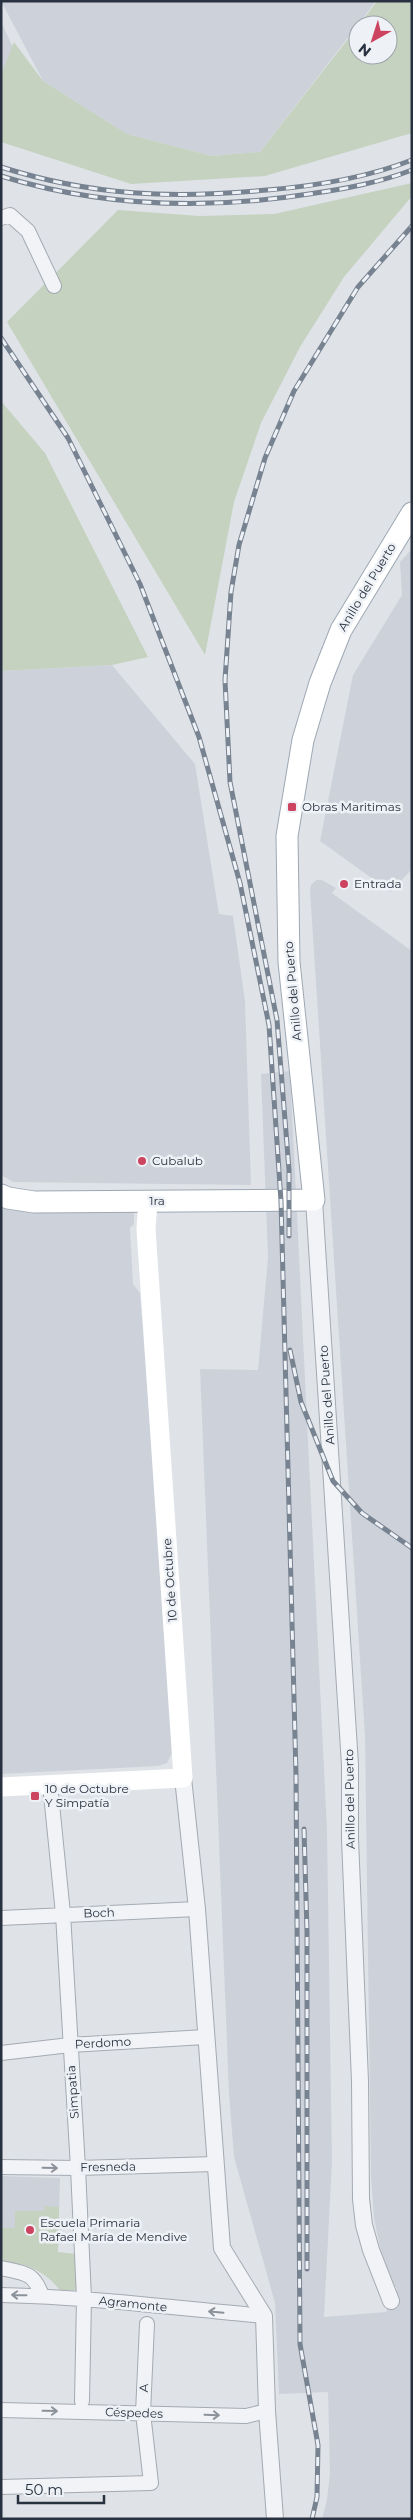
<svg xmlns="http://www.w3.org/2000/svg" width="413" height="2520" font-family="Montserrat,sans-serif">
	<style>
		.built { fill: #cdd2da }
		.green { fill: #c5d2c0 }
		.lines { fill: none; stroke-linecap: round; stroke-linejoin: round }
		.minor-casing { stroke: #a4aab2; stroke-width: 16 }
		.tertiary-casing { stroke: #a4aab2; stroke-width: 18 }
		.primary-casing { stroke: #9ea8b3; stroke-width: 23 }
		.minor { stroke: #f1f3f6; stroke-width: 14 }
		.tertiary { stroke: #f1f3f6; stroke-width: 16 }
		.secondary { stroke: #fff; stroke-width: 19 }
		.primary { stroke: #fff; stroke-width: 21 }
		.rail-casing { stroke: #788391; stroke-width: 5 }
		.rail { stroke: #eef1f5; stroke-width: 3; stroke-dasharray: 9; stroke-linecap: butt }
		.oneway { stroke: #8c929a }
		.poi-dot { fill: #cc445f; stroke: #eef1f5; stroke-width: 2 }
		.labels { text-anchor: middle; stroke-width: 5; stroke-linejoin: round; paint-order: stroke }
		.street-label { font-size: 12px; fill: #28313f; stroke: #eef1f5 }
		.poi-label { font-size: 12px; fill: #28313f; stroke: #eef1f5; text-anchor: start }
	</style>
	<rect width="100%" height="100%" fill="#dfe3e8"/>
	<path class="built" d="M1,1h375l-116,151 -48,4 -85,-22 -84,-53z
		M1,21l13,29 -13,30z
		M412,549v320l-21,23 -71,-51 33,-166 49,-80 -2,-33z
		M112,665l83,99 24,150 14,2 12,85 6,184 -238,-3 -12,-7v-504z
		M316,880h6l14,8 -4,5 80,58v1568h-90l5,-19 3,-27 -2,-81 -49,2 -4,-91 -41,-146 -5,-63 -29,-725 58,1 10,-113 -7,-183 29,-3 37,759 5,332 -8,155 62,-5 11,-23 -7,-11 -9,-26 -7,-34 -3,-43 -6,-439 -55,-845 1,-6z
		M1,1204l133,5v15l-4,4 3,56 7,9 35,454 -8,16 -9,3 -157,8z
		M1,2176l59,2 -2,74 17,2 -15,36 -10,-12 -13,-9 -12,-5 -24,-2z"/>
	<path class="green" d="M377,1h35v132l-147,43 -134,8 -130,-42v-67l13,-33 29,39 84,53 85,22 48,-4 98,-126v29h30v-30h-29z
		M412,183v13l-68,81 -44,70 -39,76 -27,79 -29,153 -198,-333 111,-112 82,6 74,-2z
		M1,401l44,52 103,204 -36,8 -111,6z
		M45,2206l14,1 -1,45 17,2 2,36h-17c-17,-20 -33,-27 -59,-28v-34h14v-17h29z"/>
	<g class="lines">
		<defs>
			<path id="minor" d="M1,218l9,-3 18,16 26,55
				M50,1784l13,130 15,254 6,130 -2,103
				M1,1918l196,-9
				M1,2053l69,-8 135,-8
				M1,2167l77,1 137,-4
				M1,2268c23,5 33,4 41,28
				M1,2295c88,2 176,13 263,21
				M1,2410l245,6 21,-5
				M1,2487l150,-4 -8,-70 4,-89"/>
			<path id="tertiary" d="M314,1200l36,565v74l10,242 1,118 3,26 7,25 20,51
				M183,1778l14,131 25,339 42,68 3,95 8,108"/>
			<path id="primary" d="M1,1195l7,3 26,4 280,-2 -25,-238 -2,-126 16,-96 17,-57 21,-53 71,-117"/>
		</defs>
		<use href="#minor" class="minor-casing"/>
		<use href="#tertiary" class="tertiary-casing"/>
		<use href="#primary" class="primary-casing"/>
		<use href="#minor" class="minor"/>
		<use href="#tertiary" class="tertiary"/>
		<path class="secondary" d="M1,1787l182,-9 -37,-549 2,-28"/>
		<use href="#primary" class="primary"/>
		<defs>
			<path id="rail" d="M1,167c91,29 172,32 266,23 49,-4 99,-12 145,-30
				M1,176c100,31 205,34 308,18 35,-5 69,-11 103,-24
				M1,338l67,100 72,146 59,153 41,146 29,142 12,176 15,574 4,569 18,101 -1,52 -5,22
				M289,1236v-66l-12,-150 -47,-238 -5,-102 6,-88 8,-47 26,-87 29,-67 64,-104 54,-61
				M290,1350l11,52 32,79 29,32 50,35
				M304,1829l3,103v337"/>
		</defs>
		<use href="#rail" class="rail-casing"/>
		<use href="#rail" class="rail"/>
	</g>
	<defs><path id="oneway-shaft" d="M-6 0H5M1.5-3L5.5 0L1.5 3" fill="none" stroke-width="1.6" stroke-linecap="round" stroke-linejoin="round" transform="scale(1.25)"/></defs>
	<g class="oneway">
		<use href="#oneway-shaft" transform="translate(50 2168) rotate(1)"/>
		<use href="#oneway-shaft" transform="translate(19 2295) rotate(-179)"/>
		<use href="#oneway-shaft" transform="translate(216 2312) rotate(-175)"/>
		<use href="#oneway-shaft" transform="translate(50 2411) rotate(1)"/>
		<use href="#oneway-shaft" transform="translate(212 2415) rotate(2)"/>
	</g>
	<g class="poi-dot">
		<rect x="287" y="802" width="10" height="10" rx="2.5"/>
		<circle cx="344" cy="884" r="5"/>
		<circle cx="142" cy="1161" r="5"/>
		<rect x="30" y="1791" width="10" height="10" rx="2.5"/>
		<circle cx="30" cy="2230" r="5"/>
	</g>
	<g class="labels">
		<g class="street-label">
			<text transform="translate(367 587) rotate(-59)" y="4">Anillo del Puerto</text>
			<text transform="translate(293 991) rotate(-95)" y="4">Anillo del Puerto</text>
			<text x="157" y="1205">1ra</text>
			<text transform="translate(327 1395) rotate(-94)" y="4">Anillo del Puerto</text>
			<text transform="translate(170 1580) rotate(-94)" y="4">10 de Octubre</text>
			<text transform="translate(350 1799) rotate(-91)" y="4">Anillo del Puerto</text>
			<text transform="translate(99 1913) rotate(-2)" y="4">Boch</text>
			<text transform="translate(103 2043) rotate(-3)" y="4">Perdomo</text>
			<text transform="translate(73 2092) rotate(-94)" y="4">Simpatia</text>
			<text transform="translate(108 2167) rotate(-1)" y="4">Fresneda</text>
			<text transform="translate(133 2304) rotate(6)" y="4">Agramonte</text>
			<text transform="translate(144 2388) rotate(-87)" y="4">A</text>
			<text transform="translate(134 2413) rotate(2)" y="4">Céspedes</text>
		</g>
		<g class="poi-label">
			<text x="302" y="811">Obras Maritimas</text>
			<text x="354" y="888">Entrada</text>
			<text x="152" y="1165">Cubalub</text>
			<text x="45" y="1793">10 de Octubre<tspan x="45" dy="14">Y Simpatía</tspan></text>
			<text x="40" y="2227">Escuela Primaria<tspan x="40" dy="14">Rafael María de Mendive</tspan></text>
		</g>
	</g>
	<rect width="413" height="2520" fill="none" stroke="#28313f" stroke-width="5"/>
	<g transform="translate(373 40) rotate(219)"><circle r="24" fill="#eef1f5" stroke="#9fa4ac"/>
	<path d="M0-4L9 19L0 12L-9 19Z" fill="#cc445f"/>
	<text y="-8" font-size="14" font-weight="bold" text-anchor="middle" fill="#28313f">N</text>
	</g>
	<path d="M18 2495v8h86v-8" fill="none" stroke="#28313f" stroke-width="2.5"/>
	<text x="25" y="2495" font-size="15" fill="#28313f" stroke="#eef1f5" stroke-width="4" paint-order="stroke">50 m</text>
</svg>
